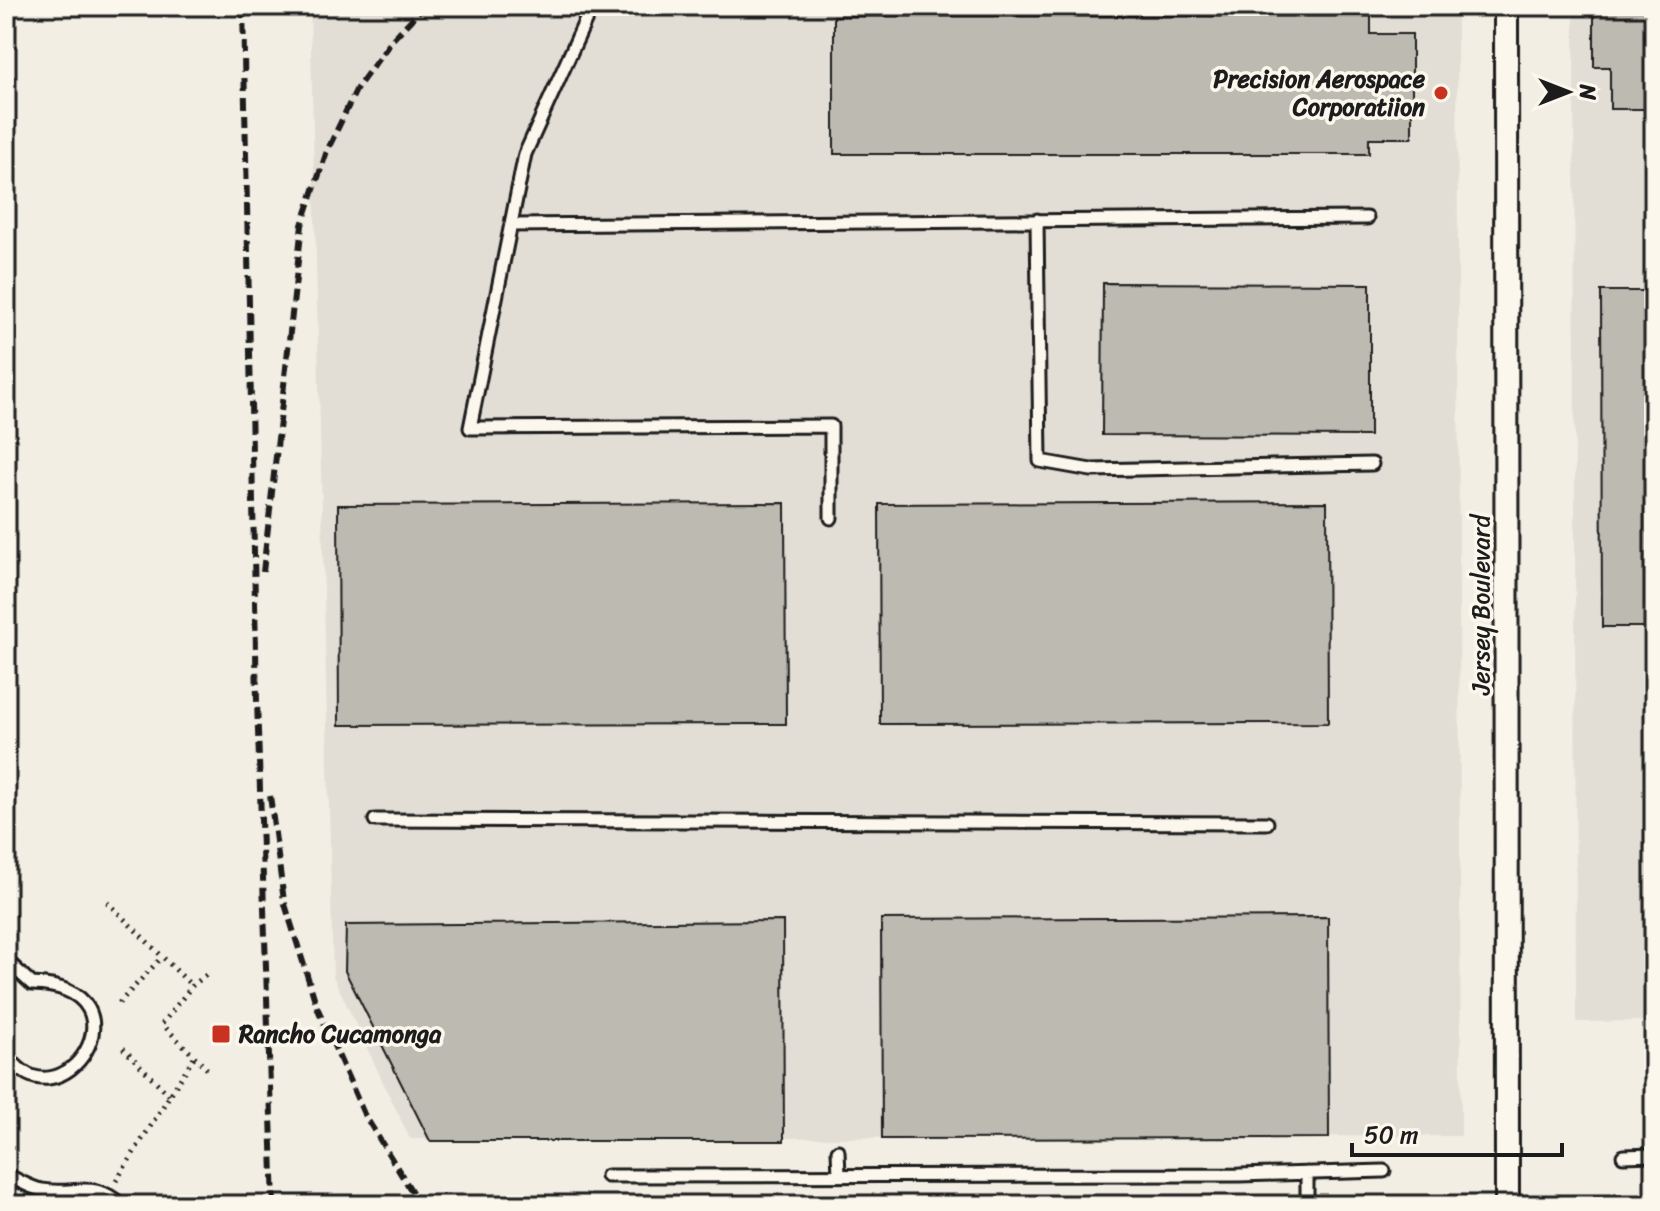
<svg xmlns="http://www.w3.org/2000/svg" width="1660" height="1211" font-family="Sriracha,sans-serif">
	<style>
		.built { fill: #e2ded5 }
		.building { fill: #bdbab1; stroke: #1c1c1c; stroke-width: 2 }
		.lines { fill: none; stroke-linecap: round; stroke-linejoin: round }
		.service-casing { stroke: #1c1c1c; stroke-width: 17 }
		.minor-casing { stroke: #1c1c1c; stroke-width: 28 }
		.path { stroke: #1c1c1c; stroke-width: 5; stroke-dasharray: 2 6; stroke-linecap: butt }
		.service { stroke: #fbf7ec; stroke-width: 11 }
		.minor { stroke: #fbf7ec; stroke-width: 22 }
		.rail { stroke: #1c1c1c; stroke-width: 6; stroke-dasharray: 12 6; stroke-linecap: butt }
		.poi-dot { fill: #c8321e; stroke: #fbf7ec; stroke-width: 3 }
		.labels { text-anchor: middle; stroke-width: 7; stroke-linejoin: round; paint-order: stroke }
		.poi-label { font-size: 24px; font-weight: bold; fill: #1c1c1c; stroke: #fbf7ec; text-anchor: end }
		.street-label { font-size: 24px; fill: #1c1c1c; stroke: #fbf7ec }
	</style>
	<rect width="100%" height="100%" fill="#f2eee4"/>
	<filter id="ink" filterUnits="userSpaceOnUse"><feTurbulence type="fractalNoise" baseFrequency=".0125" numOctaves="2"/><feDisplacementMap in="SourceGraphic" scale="16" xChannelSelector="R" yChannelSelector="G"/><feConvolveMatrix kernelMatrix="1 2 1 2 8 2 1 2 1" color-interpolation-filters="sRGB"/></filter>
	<g filter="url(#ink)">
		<path class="built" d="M310,6h1147l4,1130 -1051,3 -77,-163z
			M1574,6h80v1015l-78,1z"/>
		<path class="building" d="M1594,6h60v103h-44v-42h-16z
			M834,16h537v18h41v104h-43v16h-535z
			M1103,283l267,1v152l-268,-1z
			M1601,291h53v336h-52z
			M1327,502l1,221 -448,1 -1,-220z
			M785,503l1,221 -447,1 -1,-220z
			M1328,917l1,221 -447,1 -1,-220z
			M783,921l1,220h-354l-85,-170 1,-46z"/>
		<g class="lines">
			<defs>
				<path id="service" d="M592,6l-67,148 -55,274 361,-2v92
					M1037,220l3,241 51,9 281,-6
					M511,225l856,-7
					M375,820l892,3
					M6,960l26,24c125,4 27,152 -26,69
					M838,1151l1,24
					M1623,1156l31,-1
					M1307,1173v32
					M6,1175c11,4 24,13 36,15 31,6 53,-11 79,15
					M607,1176l632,-1 145,-4"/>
				<path id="minor" d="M1506,6l1,1199"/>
			</defs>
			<use href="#service" class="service-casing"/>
			<use href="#minor" class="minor-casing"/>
			<path class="path" d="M107,902l85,84
				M206,975l-14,11 -30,38 48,48
				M119,1003l43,-46
				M123,1048l46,47
				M116,1181l78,-124"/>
			<use href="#service" class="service"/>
			<use href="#minor" class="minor"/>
			<path class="rail" d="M243,6l14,695 17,504
				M263,572l39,-347 25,-74 30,-63 36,-49 31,-33
				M270,796l14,105 33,106 47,107 56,91"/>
		</g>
	</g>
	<g class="poi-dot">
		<circle cx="1441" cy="93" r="8"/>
		<rect x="211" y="1024" width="20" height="20" rx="4"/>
	</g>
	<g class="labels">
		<g class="poi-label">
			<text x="1425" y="87">Precision Aerospace<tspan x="1425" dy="28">Corporatiion</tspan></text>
			<text x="239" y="1042" text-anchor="start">Rancho Cucamonga</text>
		</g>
		<g class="street-label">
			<text transform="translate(1481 605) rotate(-90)" y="8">Jersey Boulevard</text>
		</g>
	</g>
	<rect width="1660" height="1211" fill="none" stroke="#fbf7ec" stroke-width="32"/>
	<rect x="16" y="16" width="1628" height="1179" fill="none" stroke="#1c1c1c" stroke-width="3" filter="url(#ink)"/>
	<g transform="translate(1568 92) rotate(90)" stroke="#fbf7ec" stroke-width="6" paint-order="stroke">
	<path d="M0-6L14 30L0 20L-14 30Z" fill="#1c1c1c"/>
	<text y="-12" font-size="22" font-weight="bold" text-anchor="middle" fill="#1c1c1c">N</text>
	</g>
	<path d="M1352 1143v12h210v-12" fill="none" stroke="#1c1c1c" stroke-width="4"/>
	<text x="1364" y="1143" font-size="24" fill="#1c1c1c" stroke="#fbf7ec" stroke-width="6" paint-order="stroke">50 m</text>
</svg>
